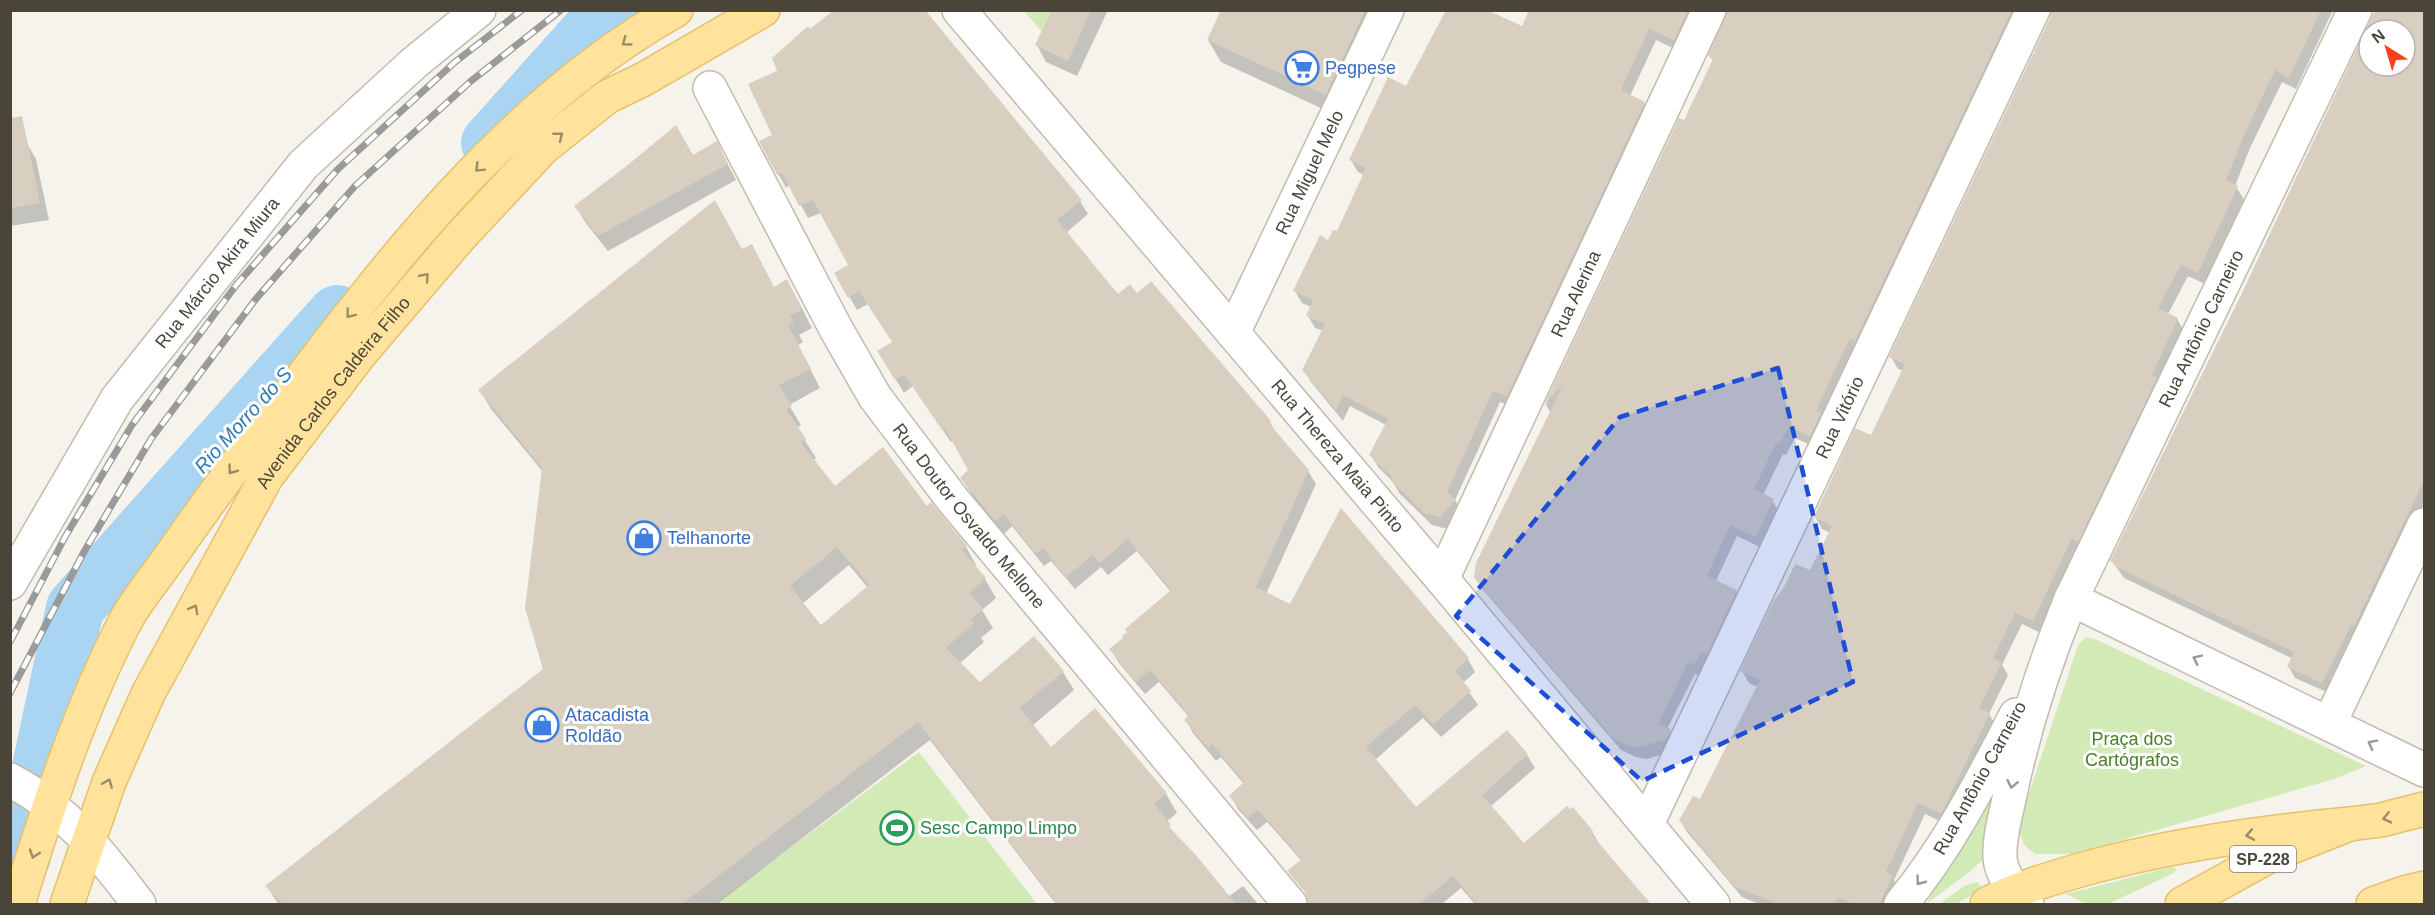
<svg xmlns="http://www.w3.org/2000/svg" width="2435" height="915" font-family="Arial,sans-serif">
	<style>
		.green { fill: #d2eab5 }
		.shadow { fill: #0003; fill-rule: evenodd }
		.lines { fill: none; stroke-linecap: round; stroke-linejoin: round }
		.river { stroke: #a9d4f2; stroke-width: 58 }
		.building { fill: #d8cfc1; fill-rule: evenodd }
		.minor-casing { stroke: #c2bbae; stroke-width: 36 }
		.primary-casing { stroke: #e6c16a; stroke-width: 36 }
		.minor { stroke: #fff; stroke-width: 33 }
		.primary { stroke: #ffe39c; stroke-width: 33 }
		.rail-casing { stroke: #9a9a9a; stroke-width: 7 }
		.rail { stroke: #fff; stroke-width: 4.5; stroke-dasharray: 14; stroke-linecap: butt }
		.oneway { stroke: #9c8c66 }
		.oneway2 { stroke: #9c9892 }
		.marked { fill: #1d4ed8; fill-opacity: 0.2; stroke: #1d4ed8; stroke-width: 4.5; stroke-dasharray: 12 8; stroke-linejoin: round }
		.labels { text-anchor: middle; stroke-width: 6; stroke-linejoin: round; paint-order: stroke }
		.shield { fill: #fff; stroke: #817c74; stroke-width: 1.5 }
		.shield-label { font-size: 16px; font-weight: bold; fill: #4b4439 }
		.shop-label { font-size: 18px; fill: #366cbe; stroke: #fff; text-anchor: start }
		.street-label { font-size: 18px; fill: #4b4439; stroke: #fff }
		.park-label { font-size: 18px; fill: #4a7f2a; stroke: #fff }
		.leisure-label { font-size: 18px; fill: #27864d; stroke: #fff; text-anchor: start }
		.water-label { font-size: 20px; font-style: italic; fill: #2e7ab2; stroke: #fff }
	</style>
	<rect width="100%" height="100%" fill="#f6f3ec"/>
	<path class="green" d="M1024,11h46l-26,23z
		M2086,637l11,3 269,126 -32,13 -261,75h-38l-10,-8 -5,-11 2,-20 56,-170z
		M919,752l118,152h-322z
		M2001,761l-15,96 -19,17 -41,30 30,-50z
		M2172,867l5,2 -3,4 -66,31h-22l-20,-10z
		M1977,882l6,6 -27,16h-17l25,-18z"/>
	<path class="shadow" d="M1054,10h54l-31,66 -31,-14 -9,-17z
		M1222,10h165l-49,106 -117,-54 -13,-22z
		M1555,10h146l-20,42 -25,-12 -26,56 14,7 7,12 -137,292 -14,-5 -45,98 7,12 -15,17 -15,-4 -33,-32 -6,-11 -15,-15 -7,-12 15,-30 -36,-19 -7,15 -32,-39 -7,-12 19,-39 -8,-3 -7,-12 3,-9 -9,-4 -7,-12 34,-49 9,-9 26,-58 -6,-3 -7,-12 55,-72z
		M1729,10h296l-208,438 -22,-10 -9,17 -3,-1 -20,41 9,5 7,12 -17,36 -25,-12 -21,45 20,10 7,12 -42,73 -6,-2 -28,55 10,13 -4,9 -26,8 -11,-2 -15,-7 -138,-160 -7,-13 75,-164 -5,-8 134,-285 5,2 28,-60 -3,-6z
		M2053,10h280l-37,79 -14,-7 -32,66 -15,38 9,13 -39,85 -17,-8 -20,38 9,5 7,12 -145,301 -17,-8 -20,41 6,10 -19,39 7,12 -48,99 -23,-11 -31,66 5,8 -8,16h-132l-17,-7 -55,-65 -7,-12 21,-19 57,-114 -9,-4 -7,-12 69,-99 19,-39 -8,-4 -7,-12 56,-80 33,-66 -6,-2 -7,-12 160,-339z
		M2377,10h47v494l-95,189 -34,-15 -6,-11 4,-8 -169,-81 -12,-17 131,-266zM2369,30h36v36h-36z
		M26,142l10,17 13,61 -39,6v-82z
		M761,142l319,59 8,13 -22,19 52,63h19l14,-13 119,140 7,11 31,37 8,13 -50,110 25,12 50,-96 127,149 7,13 -12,11 15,22 -37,32 -18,-19 -48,42 41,49 91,-77 20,23 8,13 -45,39 34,38 68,-13 8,13 48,59h-173l-14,-16 -19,16h-121l-20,-22 1,-21 -35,-39 -10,8 -19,-21 -7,-13 13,-12 -23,-27 -5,4 -23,-28 -7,-13 3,-3 -30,-35 -14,12 -26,-31 -8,-13 60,-58 -34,-41 -29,24 -7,-8 -26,22 -24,-28 -7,5 -32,-40 -8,8 -27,-32 -16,-24 9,-7 -17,-30 -2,1 -38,-56 -9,7 -17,-28 7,-22 -26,-39 -11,6 -21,-37 14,-7 -29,-53 -13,5 -18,-33 -4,3z
		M692,157l33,2 11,21 -128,71 -23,-29 -9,-16z
		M742,250l32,38 24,12 14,28 -13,7 4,7 -5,3 22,43 -31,17 12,20 -4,3 19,30 -3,3 22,27 92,20 39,39 10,18 -2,2 11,12 11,19 -14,12 11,18 -12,10 3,4 -25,22 20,20 84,-12 11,18 -42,36 18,23 116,45 11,19 -11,9 9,14 53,61 15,-11 15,18h-202l-126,-164 -213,164h-439l-11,-18 277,-216 -1,-198 -52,-63 -11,-19zM849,565l19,23 -48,40 -18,-24z"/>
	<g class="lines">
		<path class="river" d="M490,143l112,-125 13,-8
			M22,856l53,-248 262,-294"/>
	</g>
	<path class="building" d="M834,10h91l157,190 -25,20 61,74 12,-10 7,9 14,-12 121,141 -5,-1 42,49 -53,117 34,17 51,-96 128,150 -14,13 16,20 -19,17 -19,16 -18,-19 -49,42 50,60 91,-77 21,24 -46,41 42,48 43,-37 3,3 3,-2 20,24 -2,3 60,70h-174l-24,-28 -34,28h-111l-3,-12 -18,-21 15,-12 -44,-49 -10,8 -19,-22 15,-14 -32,-38 -4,4 -24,-28 5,-5 -39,-45 -14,12 -27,-33 14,-11 -1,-2 5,-4 -2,-3 46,-39 -43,-51 -28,24 -7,-8 -27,22 -23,-29 -7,6 -32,-40 -9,7 -35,-43 8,-8 -23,-42 -3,2 -38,-56 -9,6 -18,-29 15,-9 -33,-51 -11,7 -14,-25 14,-8 -35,-65 -14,6 -17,-33 -5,2 -18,-34 13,-6 -24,-51 29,-13 -5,-13 36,-32 2,3z
		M1052,10h39l-23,51 -33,-16z
		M1221,10h144l-39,85 -119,-55z
		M1446,10h41l35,16 7,-16h159l-14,30 -25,-11 -28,61 24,12 -138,294 -14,-5 -46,101 9,8 -16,17 -16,-4 -33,-32 1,-4 -23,-22 19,-36 -45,-24 -7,15 -34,-40 23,-46 -19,-8 7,-16 -20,-9 27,-56 8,5 5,-10 4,1 29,-63 -17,-8 39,-83 18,9z
		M1727,10h285l-157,331 -5,-3 -17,36 -17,37 5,2 -11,23 -21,-9 -10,17 -3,-1 -22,46 20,10 -18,38 -26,-12 -23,51 30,14 -30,65 -6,-3 -7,13 -6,-3 -30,62 13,5 -4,10 -28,8 -11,-1 -15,-8 -139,-160 2,-15 87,-178 -19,20 135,-287 5,2 29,-61 -5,-3z
		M2051,10h270l-32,68 -14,-8 -31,65 -18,45 12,6 -40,87 -17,-8 -23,43 20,10 -26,57 5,3 -79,164 -6,-4 -39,83 -18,-8 -22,45 9,4 -23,46 11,5 -49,101 -23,-11 -32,69 7,3 -14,29h-25l-15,-6 -6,6h-56l-43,-18 -55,-66 14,-24 7,3 60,-119 -20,-9 33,-69 11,-15 11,-23 15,6 22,-44 -18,-9 41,-89 16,7 34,-71 -16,-7 161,-339z
		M2375,10h49v471l-70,145 -3,-1 -29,58 -35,-16 7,-15 -178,-85 1,-2 -7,-4 131,-266zM2369,30h36v36h-36z
		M22,116l18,87 -30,5v-90z
		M676,125l17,30 24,-14 11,23 -130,72 -24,-30 55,-42z
		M715,200l27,49 10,-5 22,43 13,-8 15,30 -12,7 4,7 -6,2 23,44 -32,16 13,21 -6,3 20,30 -5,4 34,43 48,-39 44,59 4,-4 36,44 -5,4 24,28 -16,15 13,16 -12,10 3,4 -28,25 34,34 54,-46 30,35 -44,37 31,39 44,-39 72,85 -13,11 17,21 -2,2 26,27 41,50h-179l-139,-182 -236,182h-399l-18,-18 278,-217 -18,-61 17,-140 -64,-78zM837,547l32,38 -48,40 -31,-39z"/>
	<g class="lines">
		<defs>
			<g id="minor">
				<path id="s1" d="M959,10l483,569 271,325"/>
				<path id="s2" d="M710,88l126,241 39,68 78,103 337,404"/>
				<path id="s3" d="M1233,333l154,-323"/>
				<path id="s4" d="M1442,579l267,-569"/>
				<path id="s5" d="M10,583l107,-184 186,-234 111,-102 65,-53"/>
				<path d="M2071,599l353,171"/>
				<path d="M2330,722l94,-197"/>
				<path d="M10,780c59,31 90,73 129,124"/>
				<path id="s6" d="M1647,824l386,-814"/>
				<path d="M1901,904c48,-58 80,-122 115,-189"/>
				<path id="s7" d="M2027,904c-12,-11 -26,-30 -27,-46 -1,-20 5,-40 9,-59 14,-68 35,-135 62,-200l284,-589"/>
			</g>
			<g id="primary">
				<path d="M18,904c30,-97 62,-196 109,-286 12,-21 29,-41 43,-61 29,-42 59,-83 90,-124 117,-155 243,-326 416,-423"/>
				<path id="s8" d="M67,904l42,-122 39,-88 119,-218 93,-122 99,-116 84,-90 64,-51 37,-18 119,-69"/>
				<path d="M1987,904c34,-17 68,-27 104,-37 84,-23 172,-35 259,-43"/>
				<path d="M2182,904l89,-49 79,-31 31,-4 43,-11"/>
				<path d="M2373,904l31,-11 20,-5"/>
			</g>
		</defs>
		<use href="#minor" class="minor-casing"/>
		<use href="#primary" class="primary-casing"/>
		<use href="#minor" class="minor"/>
		<use href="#primary" class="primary"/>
		<defs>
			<path id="rail" d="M10,642l55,-105 67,-112 105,-141 101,-115 117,-107 67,-52
				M10,693l75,-143 66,-111 104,-139 100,-114 116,-105 90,-71"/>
		</defs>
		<use href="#rail" class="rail-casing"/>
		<use href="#rail" class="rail"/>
	</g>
	<defs><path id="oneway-chevron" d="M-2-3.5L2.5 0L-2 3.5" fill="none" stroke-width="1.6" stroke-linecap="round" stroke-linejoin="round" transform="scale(1.5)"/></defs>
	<g class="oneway">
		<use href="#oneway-chevron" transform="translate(626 42) rotate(144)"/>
		<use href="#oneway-chevron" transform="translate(559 136) rotate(-39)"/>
		<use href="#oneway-chevron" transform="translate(479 168) rotate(135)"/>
		<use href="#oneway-chevron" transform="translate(425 277) rotate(-50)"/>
		<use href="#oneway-chevron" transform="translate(350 314) rotate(128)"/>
		<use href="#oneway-chevron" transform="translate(232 470) rotate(127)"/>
		<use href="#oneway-chevron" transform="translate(194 609) rotate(-61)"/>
		<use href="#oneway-chevron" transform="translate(108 783) rotate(-68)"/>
		<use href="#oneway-chevron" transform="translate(2387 818) rotate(167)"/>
		<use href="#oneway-chevron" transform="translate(2250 835) rotate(170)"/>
		<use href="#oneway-chevron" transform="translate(34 854) rotate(108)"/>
	</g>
	<g class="oneway2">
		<use href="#oneway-chevron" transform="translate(2197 659) rotate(-154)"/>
		<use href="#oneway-chevron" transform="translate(2372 744) rotate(-153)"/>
		<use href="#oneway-chevron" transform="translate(2012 784) rotate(102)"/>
		<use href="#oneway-chevron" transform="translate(1920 881) rotate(127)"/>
	</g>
	<path class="marked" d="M1778,368l75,314 -211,99 -186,-165 164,-199z"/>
	<defs>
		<symbol id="supermarket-ring" viewBox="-11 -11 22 22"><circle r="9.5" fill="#fff" stroke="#3f7fe0" stroke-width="1.5"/><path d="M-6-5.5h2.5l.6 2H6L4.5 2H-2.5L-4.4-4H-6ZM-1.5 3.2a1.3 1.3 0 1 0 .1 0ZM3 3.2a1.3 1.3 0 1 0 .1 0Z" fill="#3f7fe0"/></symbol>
		<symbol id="shop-ring" viewBox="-11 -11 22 22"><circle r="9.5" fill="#fff" stroke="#3f7fe0" stroke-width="1.5"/><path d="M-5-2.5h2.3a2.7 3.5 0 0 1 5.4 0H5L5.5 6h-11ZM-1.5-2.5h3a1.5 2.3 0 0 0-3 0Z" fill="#3f7fe0"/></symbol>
		<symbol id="stadium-ring" viewBox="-11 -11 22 22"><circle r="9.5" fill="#fff" stroke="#2e9e5b" stroke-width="1.5"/><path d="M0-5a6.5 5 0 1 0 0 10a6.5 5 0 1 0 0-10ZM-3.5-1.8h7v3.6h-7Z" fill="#2e9e5b"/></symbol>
	</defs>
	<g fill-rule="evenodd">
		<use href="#supermarket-ring" x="1283" y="49" width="38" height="38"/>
		<use href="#shop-ring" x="625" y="519" width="38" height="38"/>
		<use href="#shop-ring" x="523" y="706" width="38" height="38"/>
		<use href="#stadium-ring" x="878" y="809" width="38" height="38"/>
	</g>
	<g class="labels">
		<rect class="shield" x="2230" y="846" width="66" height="26" rx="4.5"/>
		<g class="shield-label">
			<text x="2263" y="865">SP-228</text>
		</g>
		<g class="shop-label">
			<text x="1325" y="74">Pegpese</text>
			<text x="667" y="544">Telhanorte</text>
			<text x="565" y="721">Atacadista<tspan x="565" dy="21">Roldão</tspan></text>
		</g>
		<g class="street-label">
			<text dy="6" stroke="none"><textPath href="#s3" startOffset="178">Rua Miguel Melo</textPath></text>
			<text dy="6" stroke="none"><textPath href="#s5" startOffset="374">Rua Márcio Akira Miura</textPath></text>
			<text dy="6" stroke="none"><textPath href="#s4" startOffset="315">Rua Alerina</textPath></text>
			<text dy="6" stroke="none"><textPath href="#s7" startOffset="624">Rua Antônio Carneiro</textPath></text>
			<text dy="6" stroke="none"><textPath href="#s8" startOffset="580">Avenida Carlos Caldeira Filho</textPath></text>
			<text dy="6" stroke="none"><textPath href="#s6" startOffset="450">Rua Vitório</textPath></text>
			<text dy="6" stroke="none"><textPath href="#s1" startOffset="585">Rua Thereza Maia Pinto</textPath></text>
			<text dy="6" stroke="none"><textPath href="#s2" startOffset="502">Rua Doutor Osvaldo Mellone</textPath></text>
			<text transform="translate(1980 778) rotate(-61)" y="6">Rua Antônio Carneiro</text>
		</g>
		<g class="park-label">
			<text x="2132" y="745">Praça dos<tspan x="2132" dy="21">Cartógrafos</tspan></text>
		</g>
		<g class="leisure-label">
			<text x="920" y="834">Sesc Campo Limpo</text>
		</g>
		<g class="water-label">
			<text transform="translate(243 420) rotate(-48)" y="7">Rio Morro do S</text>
		</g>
	</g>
	<rect width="2435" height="915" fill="none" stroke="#4b4439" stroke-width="24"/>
	<g transform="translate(2387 48) rotate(323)"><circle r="28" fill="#ffffff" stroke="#b7b4b0" stroke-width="1.5"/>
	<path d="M0-4.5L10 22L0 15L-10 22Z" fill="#fc3f1d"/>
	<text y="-9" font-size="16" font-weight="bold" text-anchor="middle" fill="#4b4439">N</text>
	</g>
</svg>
